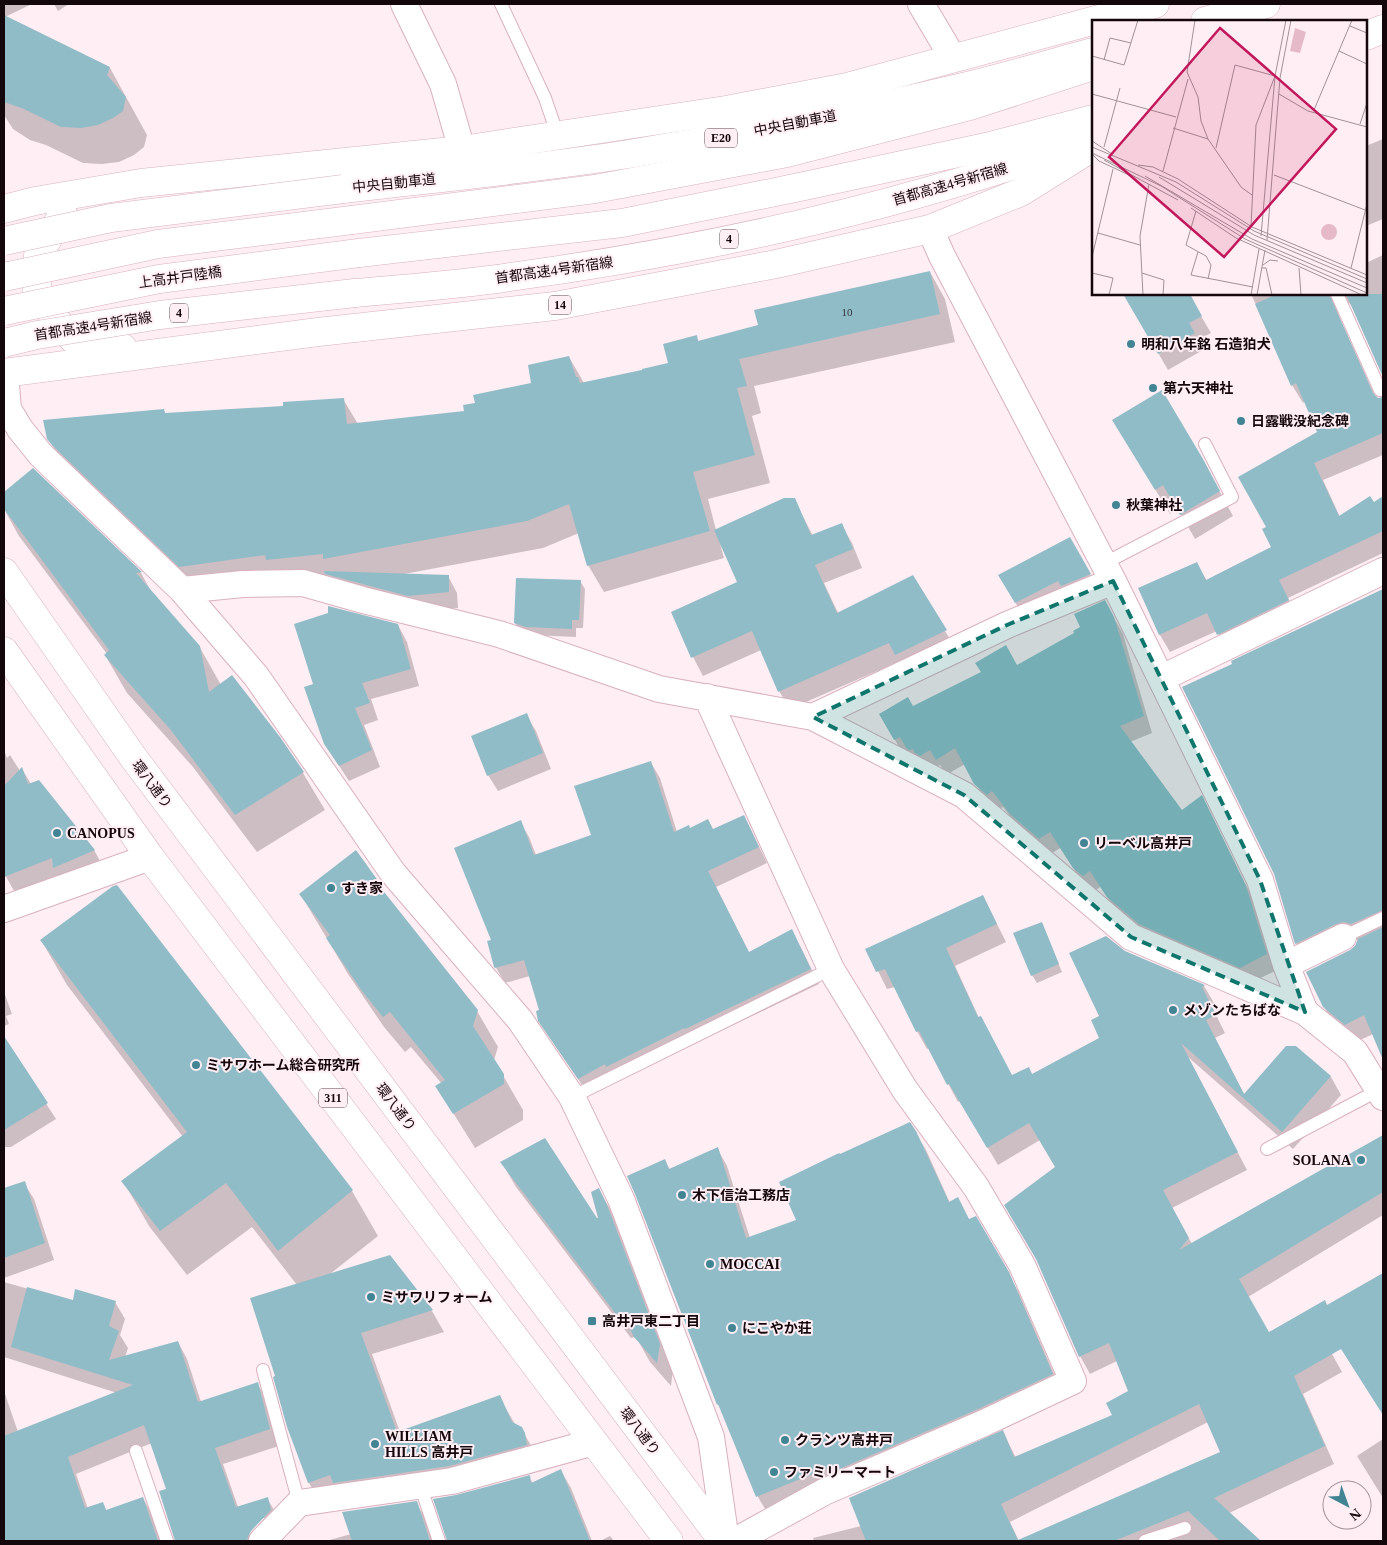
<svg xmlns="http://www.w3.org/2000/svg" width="1387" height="1545" font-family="'Times New Roman','Noto Sans JP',serif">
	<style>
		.shadow { fill: #0003; fill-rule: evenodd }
		.building { fill: #90bcc8; fill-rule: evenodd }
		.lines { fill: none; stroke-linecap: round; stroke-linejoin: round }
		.lane-casing { stroke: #d9b1bf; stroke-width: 14 }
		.street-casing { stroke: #d9b1bf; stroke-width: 28 }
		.primary-casing { stroke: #d9b1bf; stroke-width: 29 }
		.highway-casing { stroke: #d9b1bf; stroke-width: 29 }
		.lane { stroke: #fff; stroke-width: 12 }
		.street { stroke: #fff; stroke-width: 26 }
		.primary { stroke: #fff; stroke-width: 28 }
		.highway { stroke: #fff; stroke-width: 28 }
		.primary-bridge-casing { stroke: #d9b1bf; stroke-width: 29; stroke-linecap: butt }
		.highway-bridge-casing { stroke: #d9b1bf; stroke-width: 29; stroke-linecap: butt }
		.primary-bridge { stroke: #fff; stroke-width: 28 }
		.highway-bridge { stroke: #fff; stroke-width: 28 }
		.marked { fill: #0f766e; fill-opacity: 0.2; stroke: #0f766e; stroke-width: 4; stroke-dasharray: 10 6; stroke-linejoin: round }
		.poi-dot { fill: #418494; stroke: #ffeef3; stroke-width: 2 }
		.labels { text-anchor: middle; stroke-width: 4; stroke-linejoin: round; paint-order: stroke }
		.number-label { font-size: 11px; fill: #33343b }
		.shield { fill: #ffeef3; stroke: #5a4c51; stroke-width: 1 }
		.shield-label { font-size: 12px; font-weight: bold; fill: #14070c }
		.street-label { font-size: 14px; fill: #14070c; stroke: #ffeef3 }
		.poi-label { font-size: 14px; font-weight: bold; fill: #14070c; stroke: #ffeef3; text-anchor: start }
		.inset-road { fill: none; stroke: #a19297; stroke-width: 1 }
		.view { fill: #c2185b; fill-opacity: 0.15; stroke: #c2185b; stroke-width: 2.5 }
		.inset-edge { fill: none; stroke: #14070c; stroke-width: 2.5 }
	</style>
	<rect width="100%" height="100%" fill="#ffeef3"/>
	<path class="shadow" d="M4,4h28l-27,13 105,51 37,67 -3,12 -10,8 -15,7 -17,2 -19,-1 -37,-18 -16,-5 -17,-11 -9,-14z
		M54,4h15l-11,7z
		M1383,139v80l-17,7v-80z
		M1383,255v119l-31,-68 -3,-3 -6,1 -5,7 1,5 37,82 7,1v56l-60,25 17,37 33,-13 10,-6v55l-95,45 10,20 -70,33 -11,-20 -47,21 -10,-17 -20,-46 57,-25 10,17 65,-33 -4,-20 50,-95 -13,-32 -2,2 -11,-18 -41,-91h115v-31z
		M930,272l15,27 10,43 -201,44 7,27 -9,3 18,67 -62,16 8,31 78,-31 19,37 28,-12 11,19 10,25 -38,15 14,30 74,-36 44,72 -49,24 -7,-12 -110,48 -11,-18 -18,-41 -58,26 -10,-19 -20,-45 66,-29 -19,-39 4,14 -120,34 -16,-27 -9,-32 -36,15 -139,26 44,2 9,17 1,15 -40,4 -83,-22 -139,4 -132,-128 -16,-28 116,-27 2,3 118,-7 59,-8 15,25 108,-11 10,-9 57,-20 36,-27 15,26 86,-19 26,-28 3,6 60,-16z
		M1124,294h64l23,39 -13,7 5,10 -35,20z
		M1128,444l74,15 31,57 -38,23 -17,-30 -8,5z
		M33,470l108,103 12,22 46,51 22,39 58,53 24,35 22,37 -68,42 -64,-85 -66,-74 -22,-38 2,-1 -88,-118 -15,-27v-16z
		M1070,539l29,52 -74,28 -25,-43z
		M580,581l5,8 -2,39h-7v9l-45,-2 -11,-4 -5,-8z
		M1383,590v469l-10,-25 -17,8 -21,-17 -11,-18 26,-55 6,-6 2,-6 -3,-1 -49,22 -10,-18 -64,-281z
		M1114,618l9,16 29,99 -22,9 51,70 29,1 45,90 20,68 -25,12 -100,-43 -32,-27 -18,-26 -7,5 -9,-8 -24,-36 -11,7 -28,-24 -18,-24 -6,3 -12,-10 -20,-36 -19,11 -6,-10 -10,6 -12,-6 -8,-13 -6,4 -23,-41 32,-7 104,-41z
		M398,625l9,17 12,44 -48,13 7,21 -14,5 16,42 -31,14 -24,-37 -11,-59z
		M526,715l10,16 15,38 -53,22 -10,-16z
		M4,750l3,8 3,-3 10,16 2,-2 9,15 63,66 12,22 -88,26 -14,-25z
		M651,763l9,15 17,54 13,-2h23l31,-14 8,16 15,31 -51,24 33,66 51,-7 19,38 -231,110 -39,-58 -19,-60 -25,7 -10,-17 -2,-25 27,-119 9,15 7,18 56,-19z
		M378,882l8,14 91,115 21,36 -4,13 29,50v10l-48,28 -38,-61 5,-3 -31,-37 -6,5 -21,-25 -36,-53 -47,-79z
		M117,886l235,305 26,45 -48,38 59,-17 43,54 12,21 -72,22 28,78 99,-35 16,27 6,4 16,28 -216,48 -12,-21 -21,-56 9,-142 -45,-58 -65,48 -38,-49 -26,-45 60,-44 -116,-152 -26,-45z
		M983,896l23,46 -51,24 24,52 33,59 20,-2 69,-37v-21l23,-65 80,34 10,17 -3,2 14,28 -10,5 30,58 51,-49 35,30 10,18 -48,54 -105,-92 59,113 -75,38 20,36 191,-107v78l-135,82 21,37 63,20 10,18 -39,22 31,70 -105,49 29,28h-444l-1,-3 48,-12 142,-94 13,26 98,-42 15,-24 -12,-31 -27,13 -10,-18 -23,-188 -17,-28 -42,25 -38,-64 -2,1 -29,-54 -2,1 -10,-18 -22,-44 -8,2 -20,-40zM1208,1422l14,31 -203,88 -9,-19z
		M1045,931l17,41 -25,11 -5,-8z
		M4,992l8,22 -6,2 3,8 -5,2z
		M14,1054l42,65 -45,28h-7v-86z
		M915,1132l11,18 24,53 21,22 4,-7 43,73 44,101 -294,122 -10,-17 -34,-81 -6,-12 -82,-211 29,-32 5,9 47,-22 10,18 23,72 48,-17 42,-65z
		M502,1163l95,57 3,-2 -1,-28 14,24 60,155 -2,17 -21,-24 -14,-25 -5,1 -115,-151z
		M24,1183l10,16 20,61 -50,18v-88z
		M1383,1275v79l-30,-40 -10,-17z
		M4,1282l70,20h41l10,17 -5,16 8,13 -3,9 53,-15 9,17 14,43 56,-19 10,17 12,46 -56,18 15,43 29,-9 10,17 -11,26h-90l-16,-49 7,-3 -15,-46 -76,31 12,35 15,-5 4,8 36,-14 9,17 9,26h-157v-150l14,41 99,-39 -113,-36zM262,1518h3l-17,18 -2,-2z
		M1383,1439v59l-26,-42z
		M561,1471l10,17 21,53h-144l8,-44 73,-20 4,6z
		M416,1503l10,16 7,22h-107l25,-7z
		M610,1536l4,5h-14z"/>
	<path class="building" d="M4,15l106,52 -3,8 19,22 -3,14 -10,7 -15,7 -17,3 -20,-1 -37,-18 -20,-7z
		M930,271l10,43 -201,45 8,27 -10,2 18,67 -62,17 17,59 -123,35 -18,-62 -42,17 -204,38v-5l-57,6 -1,-5 -86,12 -127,-122 -5,-6 -4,-19 121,-11 1,4 118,-7v-4l61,-4 3,26 117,-13 -1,-6 12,-2 -2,-8 58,-12 -3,-18 41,-9 7,21h2l2,6 62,-13v-1l26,-6 -5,-19 34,-9 1,6 60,-16 -4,-15z
		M1123,294h67l12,22 -13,7 6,10 -37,21z
		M1277,294h52l44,99 5,5 5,-1v36l-69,30 25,53 31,-20 4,6 9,-6v35l-104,49 10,20 -72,35 -10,-22 -48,22 -21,-47 59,-26 9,18 65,-33 -9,-18 4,-2 -28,-50 79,-45 -21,-49 -5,3 -36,-82z
		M1346,294h37v83z
		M1162,390l41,69 17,32 -40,24 -17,-30 -8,5 -43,-70z
		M33,468l109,104 -6,1 64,73 9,46 23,-17 48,62 24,35 -69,43 -65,-86 -66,-74 5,-5 -105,-141v-17z
		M784,498h11l16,37 31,-12 11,26 -38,16 22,48 76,-38 34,55 -52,25 -6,-12 -111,49 -26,-61 -61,27 -20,-46 66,-30 -23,-52z
		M1070,537l21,37 -30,12 -3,-5 -43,22 -17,-28z
		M324,571l125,4v17l-41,4 -83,-22z
		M516,578l65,2 -2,40h-7v9l-46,-2 -12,-4z
		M1383,589v321l-32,14 -7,-2 -8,2 -41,20 -21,-70 -92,-187 50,-23 -1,-3z
		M1105,600l9,17 30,99 -24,10 62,84 20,-15 44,91 21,68 -27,14 -101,-44 -32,-27 -17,-26 -7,5 -10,-8 -23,-36 -11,7 -29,-25 -18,-23 -5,4 -13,-11 -19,-36 -19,12 -6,-10 -10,6 -5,-3 -2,-4 -3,1 -3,-1 -7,-12 -6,3 -15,-26 29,-17 5,9 68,-34 -6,-9 31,-18 11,20 57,-32 -1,-2 7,-4 -6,-13z
		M328,606l70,18 13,45 -49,14 8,20 -15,5 17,42 -33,16 -15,-22 -20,-57 9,-3 -19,-60 34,-11z
		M527,713l16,40 -56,23 -16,-40z
		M651,761l23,71 15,-7 1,3 18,-9 5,10 31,-14 15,32 -51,24 41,81 43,-23 19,40 -126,60 -1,-1 -78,39 -1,-3 -27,15 -40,-58 -2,-10 3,-1 -15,-50 -29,8 -1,-1 -7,-26 4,-1 -37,-92 67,-28 13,35 57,-20 -17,-49z
		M22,767l6,17 11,-4 56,70 -42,18 -1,-10 -48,19v-91z
		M356,850l23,32 -2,1 101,127 -5,16 31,48v10l-51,30 -18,-28 10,-6 -55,-68 -7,5 -21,-26 -36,-53 4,-3 -31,-41z
		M117,885l236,305 -75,61 -52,-68 -66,48 -39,-50 66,-49 -147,-192 73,-54z
		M983,895l14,29 -51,24 32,69 3,-1 31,59 17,-8 3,7 67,-36 -8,-18 8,-4 -30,-63 37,-17 19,15 80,34 -3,2 14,28 -10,5 38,74 42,-48h10l35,30 -49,56 -101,-89 57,109 -75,38 26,48 -10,12 204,-115v57l-144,87 30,53 56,-32 2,5 56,-32v142l-42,-66 -47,27 31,70 -111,52 47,43h-41l-32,-30 -74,30h-248l-17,-43 154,-68 11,27 98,-42 -6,-12 22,-12 -19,-48 -30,14 -43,-98 -32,-54 51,-38 -26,-44 -42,25 -38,-64 -2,1 -28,-54 -3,1 -31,-63 -9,3 -11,-23zM1199,1404l21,48 -202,88 -17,-36z
		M1042,922l17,42 -28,12 -18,-43z
		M1383,927v133l-19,-45 -19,10 -22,-18 -17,-35 44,-22 5,-4 3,-7z
		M4,1036l44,67 -44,27z
		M910,1122l6,9 33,71 9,-5 11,22 7,-3 33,56 44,102 -75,35 -141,61 -2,-5 -79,32 -38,-93 -1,1 -82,-211 -8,-18 38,-17 4,10 49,-22 28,91 50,-18 -17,-38 60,-29 1,1z
		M545,1138l52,80h1l-7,-26 8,-4 8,17 53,139 -3,19 -23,-26 -12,-25 -6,2 -116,-152z
		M25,1181l20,62 -41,15v-70z
		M390,1255l43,55 -72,23 36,99 103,-37 12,27 10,5 3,6 2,12 -78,21 -116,17 -3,-8 -22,8 -21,-56 -14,-50 2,-1 -25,-78z
		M27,1287l46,13 2,-11 41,12 -7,25 10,5 -10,29 69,-19 20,61 60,-20 12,47 -55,19 21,59 32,-10 3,13 -20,21 -3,6 -1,4h-72l-16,-50 7,-2 -22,-64 -76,32 17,51 18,-6 3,8 37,-13 15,44h-154v-105l129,-51 -122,-38z
		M561,1469l29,72h-143l-14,-42 23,-4 74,-20 1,8z
		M417,1501l13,40h-78l-10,-29z"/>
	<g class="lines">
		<defs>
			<path id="lane" d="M501,4l44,94 13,38
				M1337,294l43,96 3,-1
				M1103,564l129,-67 -27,-53
				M1343,937l40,-19
				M572,1097l259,-128
				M1267,1149l112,-59
				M263,1370l36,133
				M136,1451l31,90
				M420,1485l19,56
				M1145,1541l40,-13"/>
			<path id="street" d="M404,4l39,80 19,66
				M921,4l32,54
				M930,229l12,27 171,325 147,299 26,85 19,47
				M5,373l3,36 12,20 21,26 141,135 74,86 137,197 127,147 52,77 49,102 90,238 15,104
				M182,590l61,-6 60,-1 60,17 136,34 160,55 154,28 151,78 167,142 174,75 50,40 28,45
				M1162,678l221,-107
				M707,697l124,272 74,121 71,97 46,78 51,116 -89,42 -160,69 -89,49
				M813,717l194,-92 106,-44
				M4,909l146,-52
				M1286,965l57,-28
				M262,1541l37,-38 153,-22 142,-39"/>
			<path id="primary" d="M4,209l31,-8 106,-18 321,-33 264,-40 121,-23 308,-83
				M63,214l-25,41 -1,36 20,30 17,19 30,6 19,2
				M352,220l243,-31 192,-36 183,-47 123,-40
				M359,253l263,-30 173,-35 191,-41 107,-28
				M4,373l314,-41 237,-26 221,-42 154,-35 91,-37 72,-45
				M4,572l129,185 590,784
				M4,651l146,206 519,684"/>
			<path id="highway" d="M1205,21l61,-17
				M1366,36l17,-7
				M343,189c95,-11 191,-20 286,-35 114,-19 229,-42 342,-69 41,-10 81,-22 122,-33
				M355,293c52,-5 104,-8 155,-16 198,-27 395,-71 583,-139"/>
		</defs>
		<use href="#lane" class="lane-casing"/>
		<use href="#street" class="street-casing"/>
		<use href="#primary" class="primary-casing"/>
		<use href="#highway" class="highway-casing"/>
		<use href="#lane" class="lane"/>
		<use href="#street" class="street"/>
		<use href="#primary" class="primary"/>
		<use href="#highway" class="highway"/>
		<defs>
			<path id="primary-bridge" d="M4,277l154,-33 194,-24
				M4,311l155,-32 200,-26"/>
			<path id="highway-bridge" d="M4,241l107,-23 232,-29
				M4,343l33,-8 123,-20 195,-22"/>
		</defs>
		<use href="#primary-bridge" class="primary-bridge-casing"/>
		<use href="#highway-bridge" class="highway-bridge-casing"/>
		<use href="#primary-bridge" class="primary-bridge"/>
		<use href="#highway-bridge" class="highway-bridge"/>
	</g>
	<path class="marked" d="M1113,581l147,299 45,132 -174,-75 -167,-142 -151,-78 194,-92z"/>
	<g class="poi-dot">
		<circle cx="1131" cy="344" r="5"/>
		<circle cx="1153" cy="388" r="5"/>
		<circle cx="1241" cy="421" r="5"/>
		<circle cx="1116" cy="505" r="5"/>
		<circle cx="57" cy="833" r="5"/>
		<circle cx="1084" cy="843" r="5"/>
		<circle cx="331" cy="888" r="5"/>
		<circle cx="1173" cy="1010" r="5"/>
		<circle cx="196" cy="1065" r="5"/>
		<circle cx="1361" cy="1160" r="5"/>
		<circle cx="682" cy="1195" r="5"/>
		<circle cx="710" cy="1264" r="5"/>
		<circle cx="371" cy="1297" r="5"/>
		<rect x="587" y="1316" width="10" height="10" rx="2.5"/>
		<circle cx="732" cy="1328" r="5"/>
		<circle cx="785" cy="1440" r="5"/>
		<circle cx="375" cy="1444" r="5"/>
		<circle cx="774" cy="1472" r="5"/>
	</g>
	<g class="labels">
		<g class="number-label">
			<text x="847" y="316">10</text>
		</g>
		<g class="shield">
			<rect x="705" y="128.5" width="32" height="19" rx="4"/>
			<rect x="720" y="229.5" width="18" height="19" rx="4"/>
			<rect x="549" y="295.5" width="22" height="19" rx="4"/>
			<rect x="170" y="303.5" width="18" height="19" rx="4"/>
			<rect x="319" y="1088.5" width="28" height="19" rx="4"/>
		</g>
		<g class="shield-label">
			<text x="721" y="142">E20</text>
			<text x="729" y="243">4</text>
			<text x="560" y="309">14</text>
			<text x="179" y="317">4</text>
			<text x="333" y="1102">311</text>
		</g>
		<g class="street-label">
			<text transform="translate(795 123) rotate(-11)" y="5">中央自動車道</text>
			<text transform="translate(394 183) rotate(-6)" y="5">中央自動車道</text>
			<text transform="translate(950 184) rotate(-16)" y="5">首都高速4号新宿線</text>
			<text transform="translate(554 270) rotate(-8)" y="5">首都高速4号新宿線</text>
			<text transform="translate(180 277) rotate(-8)" y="5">上高井戸陸橋</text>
			<text transform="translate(93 326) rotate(-9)" y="5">首都高速4号新宿線</text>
			<text transform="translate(152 784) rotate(53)" y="5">環八通り</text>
			<text transform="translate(396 1107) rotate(53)" y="5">環八通り</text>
			<text transform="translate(640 1431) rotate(53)" y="5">環八通り</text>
		</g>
		<g class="poi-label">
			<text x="1141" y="349">明和八年銘 石造狛犬</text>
			<text x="1163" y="393">第六天神社</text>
			<text x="1251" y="426">日露戦没紀念碑</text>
			<text x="1126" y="510">秋葉神社</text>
			<text x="67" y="838">CANOPUS</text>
			<text x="1094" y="848">リーベル高井戸</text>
			<text x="341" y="893">すき家</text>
			<text x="1183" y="1015">メゾンたちばな</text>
			<text x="206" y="1070">ミサワホーム総合研究所</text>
			<text x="1351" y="1165" text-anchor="end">SOLANA</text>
			<text x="692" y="1200">木下信治工務店</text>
			<text x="720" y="1269">MOCCAI</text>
			<text x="381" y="1302">ミサワリフォーム</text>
			<text x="602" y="1326">高井戸東二丁目</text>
			<text x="742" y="1333">にこやか荘</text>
			<text x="385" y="1441">WILLIAM<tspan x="385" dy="16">HILLS 高井戸</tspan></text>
			<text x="795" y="1445">クランツ高井戸</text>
			<text x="784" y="1477">ファミリーマート</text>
		</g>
	</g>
	<g transform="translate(1092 20)">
		<rect width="275" height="275" fill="#ffeef3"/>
		<path d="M203,8l11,4 -6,21 -10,-2zM229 212a8 8 0 1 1 16 0a8 8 0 1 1-16 0Z" fill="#e6b9c9"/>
		<path class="inset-road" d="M103,0l-8,52 11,25 3,24 7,18 20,29 13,19 11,8M258,6l17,7M247,31l28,13M0,36l32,9 14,-45M12,40l6,-22 21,5M0,74l84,23M187,74l29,17 59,16M222,90l38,-90M268,104l7,-21M81,108l35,11M0,121l20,13M0,127l84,35 78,49 113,48M12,127l16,-59M124,128l19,-83 40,11 -19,49 -5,101M0,133l69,33 84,53 122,54M1,135l6,6 30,14M12,140l74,40M46,145l15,2 25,12 74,48 115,48M71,151l25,-92M182,155l91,35M53,156l107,63 115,49M67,157l95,58 113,48M99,188l45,30 126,57M104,191l-10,34 20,11 5,9 -3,14M6,213l42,12M169,216l14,-160 11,-56M175,220l13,-162 11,-58M106,232l-7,23 62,12M0,237l21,-88M171,245l7,-5 8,1M170,248h4l6,27M207,248l2,27M259,248l16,-64M0,253l21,5 -4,17M50,253l22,7 -1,15M51,275l-3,-59 9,-52M159,275l8,-46M165,275l8,-45"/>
		<path class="view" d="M128,8l116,101 -112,128 -115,-100z"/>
		<rect width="275" height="275" class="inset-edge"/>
	</g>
	<rect width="1387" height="1545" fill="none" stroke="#14070c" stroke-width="10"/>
	<g transform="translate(1347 1505) rotate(139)"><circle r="24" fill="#ffeef3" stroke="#a19297"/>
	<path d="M0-4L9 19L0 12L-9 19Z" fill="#418494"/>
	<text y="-8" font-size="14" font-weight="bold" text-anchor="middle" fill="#14070c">N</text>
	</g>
</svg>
